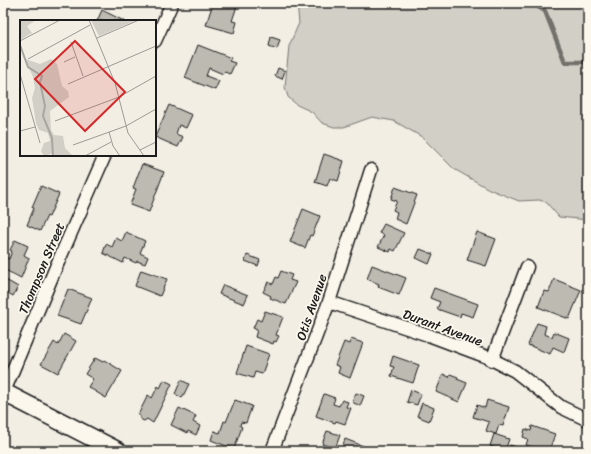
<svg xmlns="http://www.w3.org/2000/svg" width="591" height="454" font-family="Sriracha,sans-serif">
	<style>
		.green { fill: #d2cfc6; stroke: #777671 }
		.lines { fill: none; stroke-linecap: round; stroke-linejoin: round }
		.stream { stroke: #716f6b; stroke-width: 4.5 }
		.building { fill: #bdbab1; stroke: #1c1c1c }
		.minor-casing { stroke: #1c1c1c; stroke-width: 15 }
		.secondary-casing { stroke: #1c1c1c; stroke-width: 20 }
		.minor { stroke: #fbf7ec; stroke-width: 12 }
		.secondary { stroke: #fbf7ec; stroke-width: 17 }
		.labels { text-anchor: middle; stroke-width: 3.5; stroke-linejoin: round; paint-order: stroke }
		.street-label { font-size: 13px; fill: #1c1c1c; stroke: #fbf7ec }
		.inset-river { fill: none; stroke: #a9a6a0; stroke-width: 2 }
		.inset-road { fill: none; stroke: #9c9a94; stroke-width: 1 }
		.view { fill: #d62828; fill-opacity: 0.15; stroke: #d62828; stroke-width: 2 }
		.inset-edge { fill: none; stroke: #1c1c1c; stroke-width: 2 }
	</style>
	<rect width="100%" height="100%" fill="#f2eee4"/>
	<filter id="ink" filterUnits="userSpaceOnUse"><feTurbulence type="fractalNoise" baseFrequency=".025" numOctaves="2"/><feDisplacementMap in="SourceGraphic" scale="8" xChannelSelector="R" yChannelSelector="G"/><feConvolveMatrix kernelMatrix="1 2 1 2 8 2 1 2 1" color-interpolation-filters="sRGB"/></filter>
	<g filter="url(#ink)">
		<path class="green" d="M297,3h291v217l-29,-3 -13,-15 -7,-2 -20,1 -30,-12 -35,-20 -32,-32 -28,-16 -22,-4 -28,10h-10l-12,-4 -10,-11 -15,-7 -9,-8 -3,-10 4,-41 10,-23z"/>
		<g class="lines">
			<path class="stream" d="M532,3l13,8 20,51h23"/>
		</g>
		<path class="building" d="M213,3h25l-6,18 5,1 -3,11 -28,-8z
			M102,10l22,11h-27z
			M271,37l9,3 -3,9 -8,-3z
			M198,45l33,13 -2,3 6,2 -5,11 -5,-2 -2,2 -14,-6 -3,8 13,5 -4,9 -30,-12z
			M278,68l7,3 -3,8 -7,-3z
			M169,105l23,10 -6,13 -7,-3 -3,9 7,3 -5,10 -23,-10z
			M324,154l20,7 -6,20 -8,-3 -3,8 -12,-4z
			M142,164l22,8 -15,40 -19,-7 6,-16 -3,-1z
			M41,186l18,8 -10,23 -2,-1 -7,15 -13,-6 7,-17 -2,-1z
			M395,187l22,8 -11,29 -11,-5 2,-7 -4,-2 4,-9 -6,-2z
			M303,209l17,7 -8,20 -2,-1 -5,13 -15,-6z
			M384,224l20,9 -9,18 -4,-2 -1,3 -12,-5 6,-12 -5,-2z
			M126,232l19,9 -5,12 8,4 -3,7 -8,-3 -1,2 -11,-5 -2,5 -20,-10 3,-9 6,3 4,-9 6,3z
			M477,232l19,7 -10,27 -19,-6z
			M15,240l13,6 -4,9 5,3 -8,20 -18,-9v-13l6,3 3,-8 -2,-1z
			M420,249l13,5 -4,10 -13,-6z
			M247,255l13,5 -2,6 -13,-5z
			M372,265l34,13 -7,17 -21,-8 1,-3 -12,-5z
			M141,270l26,9 -7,17 -25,-10z
			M281,271l11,4 -2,5 6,2 -10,22 -16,-6 1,-2 -8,-4 5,-10 5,2 3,-7 2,1z
			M4,279l14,8 -5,9 -10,-6z
			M554,279l27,11 -12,29 -31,-12 6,-16 5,1z
			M223,285l25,10 -4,9 -25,-10z
			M434,288l44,16 -5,13 -12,-4 -1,4 -23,-8 3,-7 -10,-4z
			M68,289l24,9 -11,26 -24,-8z
			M265,311l18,6 -7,18 3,1 -3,6 -2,-1 -1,3 -18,-7 2,-7 -4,-2 4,-9 4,2z
			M537,323l9,3 -2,8 8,3 2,-5 15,6 -5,14 -11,-5 -3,7 -22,-9z
			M64,334l12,7 -18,32 -17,-9 13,-22 4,3z
			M351,339l12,4 -13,35 -12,-5 2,-6 -5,-2 9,-23 5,2z
			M246,346l23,8 -7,20 -7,-2 -2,6 -16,-5z
			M393,356l26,9 -6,18 -22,-7 3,-9 -4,-1z
			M95,358l8,4 1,-2 18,11 -16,27 -18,-11 5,-8 -8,-5z
			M443,374l6,3 1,-3 8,3 -1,2 10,4 -8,19 -23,-10z
			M164,380l8,4 -19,39 -6,-4 -3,2 -4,-2v-3l-2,-1 10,-20 4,3 6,-12 2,2z
			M181,380l8,4 -7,14 -7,-4z
			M411,390l10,4 -4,11 -10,-3z
			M356,393l8,3 -4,10 -8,-4z
			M324,394l11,4 -2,6 6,2 3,-6 6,2 -2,5 5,1 -6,16 -9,-3 -1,2 -19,-7z
			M235,400l17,6 -6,17 -5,-1 -1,4 2,1 -8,22 -23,-9 3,-9 6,2 4,-12 2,1z
			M487,400l22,7 -6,19 -4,-1 -3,9 -10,-3 3,-9 -16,-5 4,-12 8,3z
			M422,403l12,5 -5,13 -12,-5z
			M179,408l17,8 -3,6 7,4 -4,9 -8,-4 -1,2 -16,-8z
			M532,426l23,8 -6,17h-11l1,-2 -13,-4 2,-6 -5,-2 2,-8 6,2z
			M327,431l13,4 -5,14 -13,-5z
			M494,434l15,5 -4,12 -15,-5z
			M345,439l21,8 -2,4h-23z
			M510,445l9,3 -1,3h-10z
			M574,446l14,4v1h-15z"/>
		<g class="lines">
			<defs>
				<path id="minor" d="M155,41l17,-38
					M329,302l102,34 56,21 28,14 46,36 27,13
					M492,360l35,-93
					M3,394l53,-127 49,-112
					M272,451l57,-149 42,-132"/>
				<path id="secondary" d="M3,392l115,59"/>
			</defs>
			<use href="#minor" class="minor-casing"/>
			<use href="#secondary" class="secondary-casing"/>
			<use href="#minor" class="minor"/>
			<use href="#secondary" class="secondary"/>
		</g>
	</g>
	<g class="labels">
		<g class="street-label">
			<text transform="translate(41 268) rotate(-67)" y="5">Thompson Street</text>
			<text transform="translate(311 307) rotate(-71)" y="5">Otis Avenue</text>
			<text transform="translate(443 327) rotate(20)" y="5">Durant Avenue</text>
		</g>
	</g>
	<g transform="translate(20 20)">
		<rect width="136" height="136" fill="#f2eee4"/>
		<path d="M0,0h16l-9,6 5,7 -12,7zM71,0h46l-38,16zM5,39l15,5 11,-5 6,5 5,22 6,5 1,6 -19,14 1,19 3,5 9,1 2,12 8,8h-19v-3l-10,3 -3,-5 3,-8 6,-2 -2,-8 -9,-3 -3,-7 -4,-25 3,-10 -2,-11z" fill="#d2cfc6"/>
		<path class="inset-river" d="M0,25l8,22 14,9 -2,6 5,24 -2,10 9,22 1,18"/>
		<path class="inset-road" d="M69,0l26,63 13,50 16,23M77,18l42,-18M0,21l40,-21M51,22l12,34M8,39l62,-34M44,42l11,-5M0,54l20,69M48,64l88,-38M35,101l64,-24 37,-21M0,111l15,-4M89,112l4,14 7,10M53,125l53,-19 30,-17M120,130l16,-8M65,136l26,-14"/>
		<path class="view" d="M55,21l50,51 -40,39 -50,-52z"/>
		<rect width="136" height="136" class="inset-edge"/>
	</g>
	<rect width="591" height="454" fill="none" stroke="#fbf7ec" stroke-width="16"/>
	<rect x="8" y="8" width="575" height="438" fill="none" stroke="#1c1c1c" stroke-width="1.5" filter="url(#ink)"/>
</svg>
